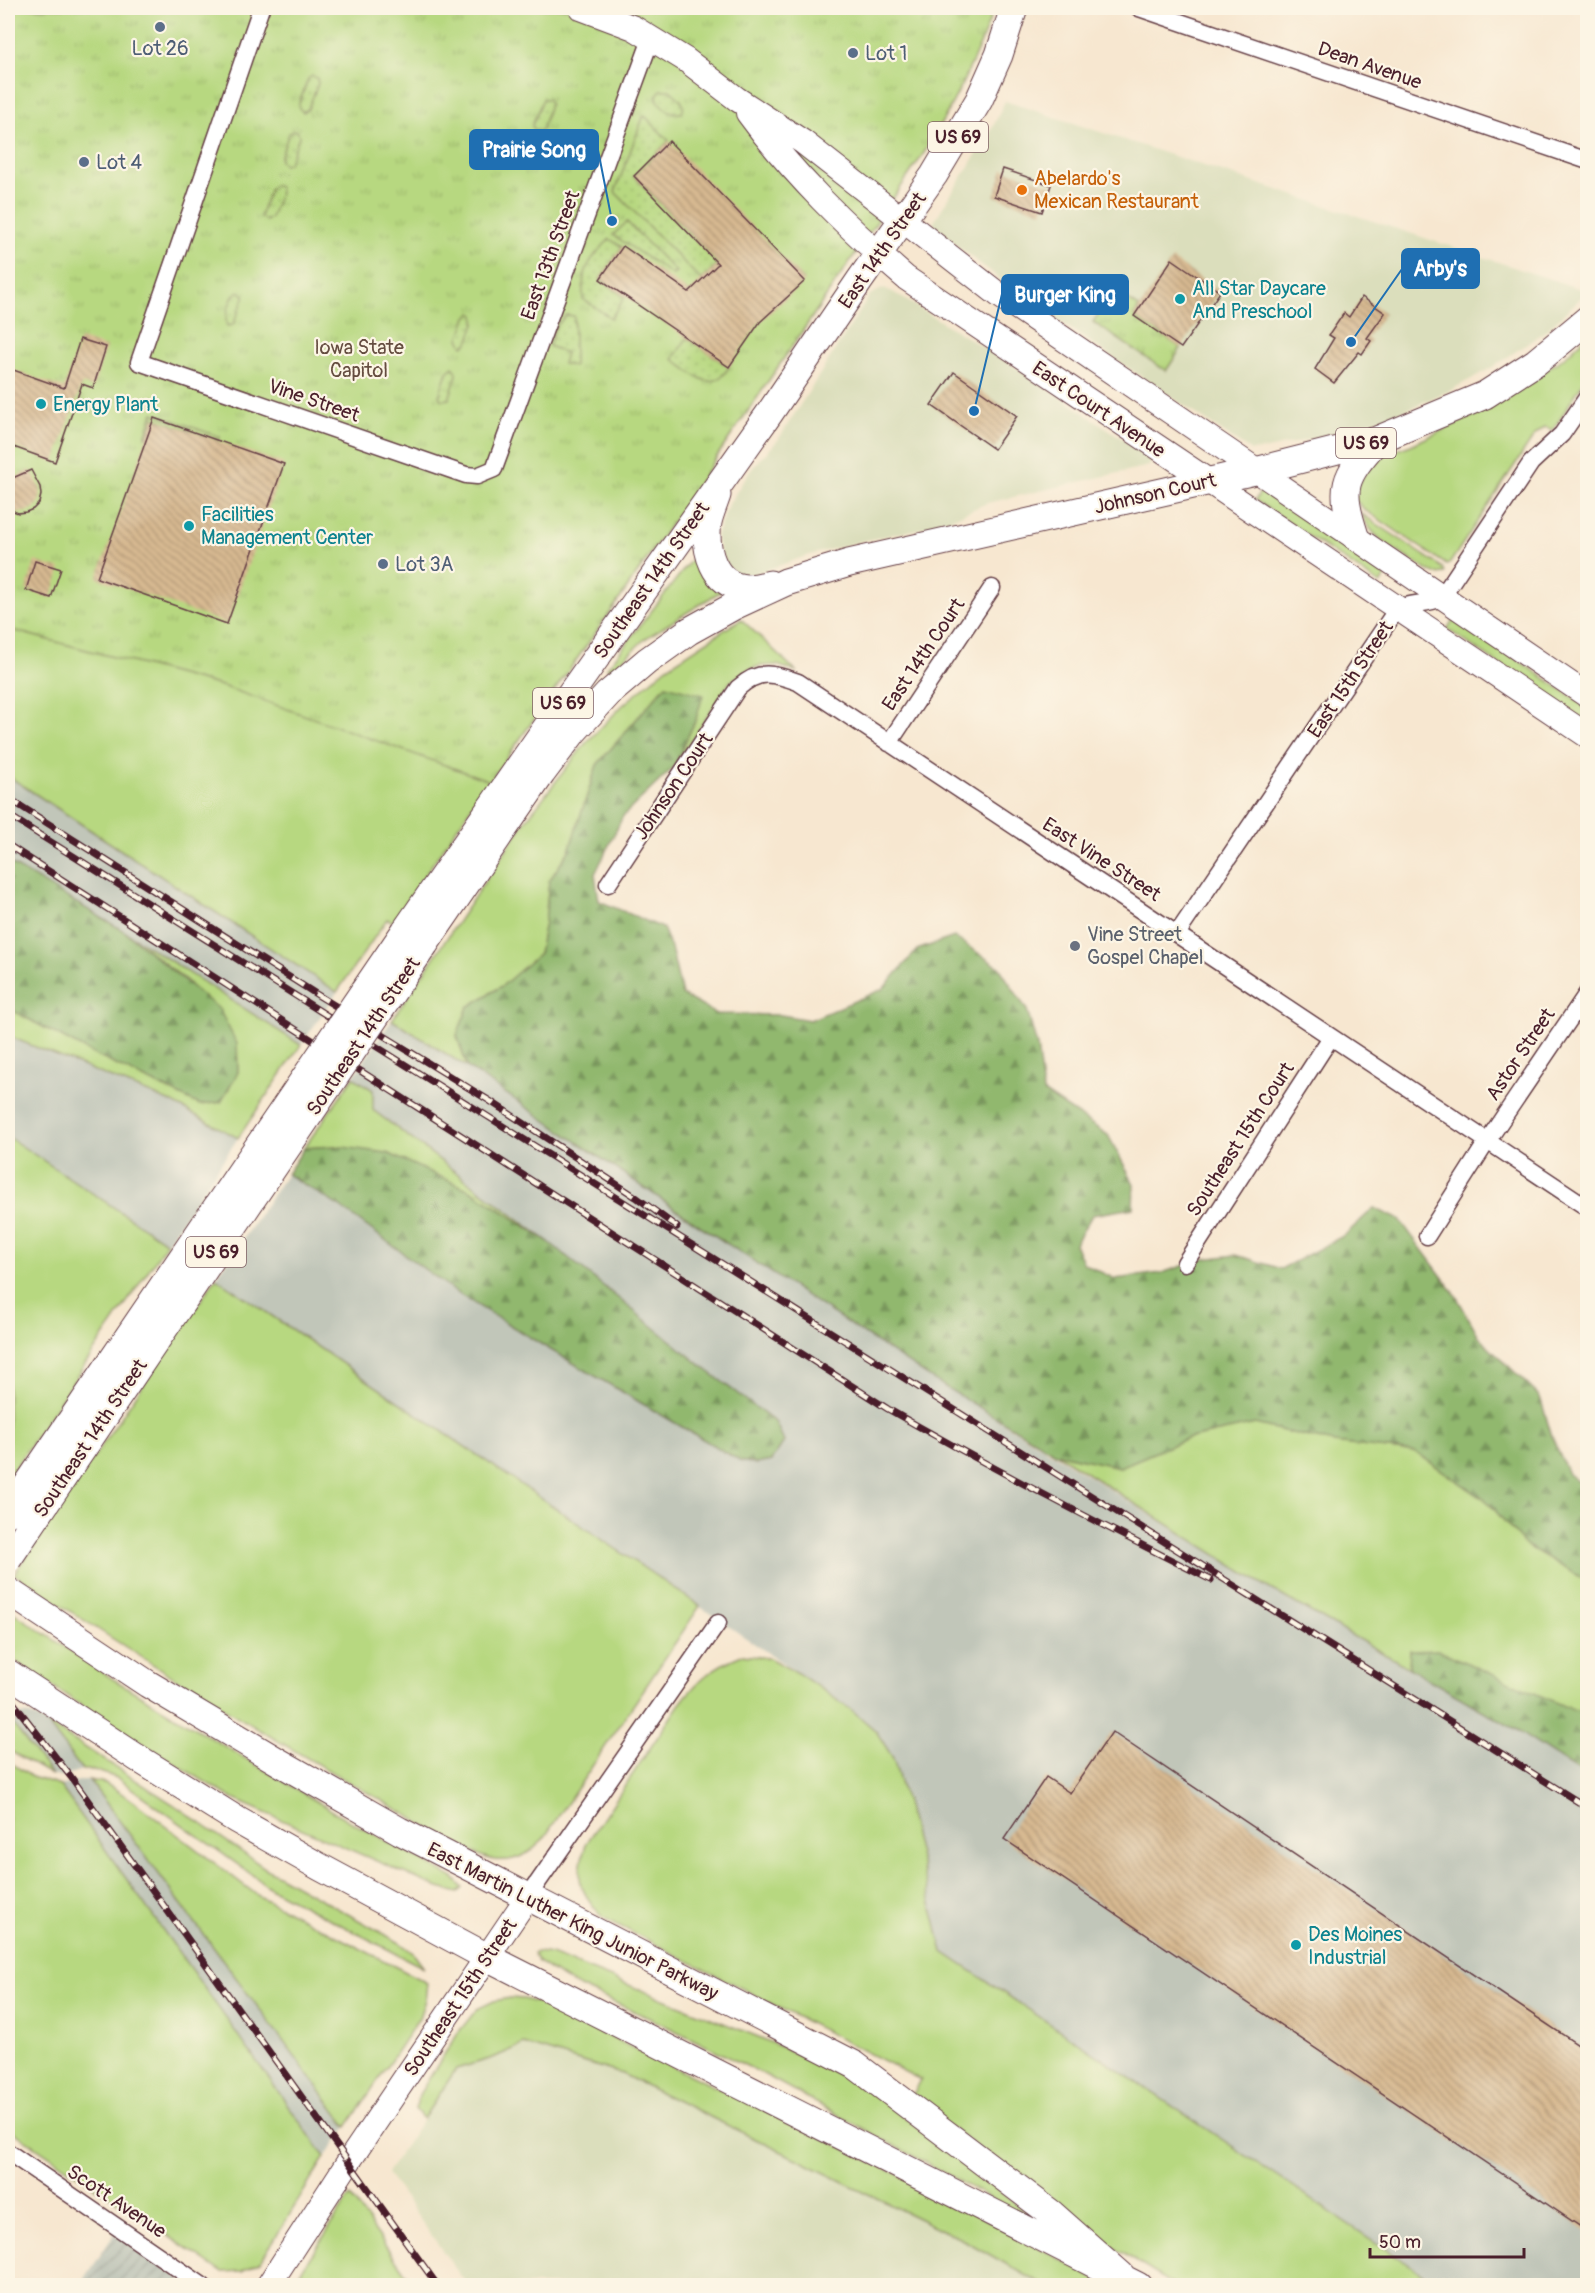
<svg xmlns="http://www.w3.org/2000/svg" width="1595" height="2293" font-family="Pangolin,sans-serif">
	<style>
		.built { fill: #dbdebc }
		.industrial { fill: url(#industrial-furrows) }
		.railway { fill: #c1c6b9 }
		.grass { fill: #b7d880; stroke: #807c56; stroke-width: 1.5 }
		.forest { fill: url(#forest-firs); stroke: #6e6c4c; stroke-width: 1.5 }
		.park { fill: url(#park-tufts); stroke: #807c56; stroke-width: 1.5 }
		.garden { fill: url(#garden-dots); stroke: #807c56; stroke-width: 1.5 }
		.building { fill: url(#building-back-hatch) }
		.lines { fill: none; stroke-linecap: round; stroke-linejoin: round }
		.street-casing { stroke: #643d44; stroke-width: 19 }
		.secondary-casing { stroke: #643d44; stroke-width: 26 }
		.primary-casing { stroke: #643d44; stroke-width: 29 }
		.street { stroke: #fff; stroke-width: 16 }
		.secondary { stroke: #fff; stroke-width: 24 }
		.primary { stroke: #fff; stroke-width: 27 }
		.rail-casing { stroke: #4a1f2b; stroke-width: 7 }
		.rail { stroke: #fcf5e5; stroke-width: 4.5; stroke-dasharray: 14; stroke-linecap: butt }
		.primary-bridge-casing { stroke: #643d44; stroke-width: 29; stroke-linecap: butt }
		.primary-bridge { stroke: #fff; stroke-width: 27 }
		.service-dot { fill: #5c6f8a; stroke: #fcf5e5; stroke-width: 2 }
		.food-dot { fill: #e8710a; stroke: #fcf5e5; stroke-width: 2 }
		.culture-dot { fill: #0f9aa8; stroke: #fcf5e5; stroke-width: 2 }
		.worship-dot { fill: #6b7280; stroke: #fcf5e5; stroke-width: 2 }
		.labels { text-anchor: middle; stroke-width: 4.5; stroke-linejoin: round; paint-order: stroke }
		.shield { fill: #fcf5e5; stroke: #7f5f63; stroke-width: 1.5 }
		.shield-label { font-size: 18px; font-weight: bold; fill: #4a1f2b }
		.service-label { font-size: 20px; fill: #4e5e75; stroke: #fcf5e5; text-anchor: start }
		.street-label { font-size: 20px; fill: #4a1f2b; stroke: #fcf5e5 }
		.food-label { font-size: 20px; fill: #c56008; stroke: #fcf5e5; text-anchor: start }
		.culture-label { font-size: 20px; fill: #0d838f; stroke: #fcf5e5; text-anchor: start }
		.park-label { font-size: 20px; fill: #654d40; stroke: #fcf5e5 }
		.worship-label { font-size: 20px; fill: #5b616d; stroke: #fcf5e5; text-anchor: start }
		.leader { fill: none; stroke: #1f6fb2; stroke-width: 2 }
		.callout-dot { fill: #1f6fb2; stroke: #fcf5e5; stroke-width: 2 }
		.callout { fill: #1f6fb2; stroke: #1f6fb2; stroke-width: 2 }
		.callout-label { font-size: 21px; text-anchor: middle; font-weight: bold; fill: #fff }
	</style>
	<defs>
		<pattern id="industrial-furrows" width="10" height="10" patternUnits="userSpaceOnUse" patternTransform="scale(1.5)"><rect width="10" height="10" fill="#c1c6b9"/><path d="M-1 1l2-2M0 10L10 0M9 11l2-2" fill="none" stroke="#a7aa9f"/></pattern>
		<pattern id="forest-firs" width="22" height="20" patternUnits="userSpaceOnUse" patternTransform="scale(1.5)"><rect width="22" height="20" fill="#91b86e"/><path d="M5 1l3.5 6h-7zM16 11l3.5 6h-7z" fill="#78955b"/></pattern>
		<pattern id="park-tufts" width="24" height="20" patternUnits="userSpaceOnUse" patternTransform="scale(1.5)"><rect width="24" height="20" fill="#b7d880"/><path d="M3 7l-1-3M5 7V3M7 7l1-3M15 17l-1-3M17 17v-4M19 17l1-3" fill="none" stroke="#9fb96f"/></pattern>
		<pattern id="garden-dots" width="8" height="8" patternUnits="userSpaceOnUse" patternTransform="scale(1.5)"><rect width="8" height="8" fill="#b7d880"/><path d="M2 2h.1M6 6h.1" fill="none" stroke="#9fb96f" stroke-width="1.8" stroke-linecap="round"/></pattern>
		<pattern id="building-back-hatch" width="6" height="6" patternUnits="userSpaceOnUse" patternTransform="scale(1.5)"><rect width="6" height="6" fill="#d7b991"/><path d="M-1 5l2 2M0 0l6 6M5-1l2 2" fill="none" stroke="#b09677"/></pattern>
	</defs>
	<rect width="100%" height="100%" fill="#fcf5e5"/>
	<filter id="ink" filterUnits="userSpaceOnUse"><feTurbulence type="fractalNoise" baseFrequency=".0167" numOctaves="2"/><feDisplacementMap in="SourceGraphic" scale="12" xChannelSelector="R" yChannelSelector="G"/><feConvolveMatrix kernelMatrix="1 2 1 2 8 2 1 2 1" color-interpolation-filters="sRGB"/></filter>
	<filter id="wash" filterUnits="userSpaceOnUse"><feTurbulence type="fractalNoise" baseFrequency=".008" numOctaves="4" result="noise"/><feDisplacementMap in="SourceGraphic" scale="24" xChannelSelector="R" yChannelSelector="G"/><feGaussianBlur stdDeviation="1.35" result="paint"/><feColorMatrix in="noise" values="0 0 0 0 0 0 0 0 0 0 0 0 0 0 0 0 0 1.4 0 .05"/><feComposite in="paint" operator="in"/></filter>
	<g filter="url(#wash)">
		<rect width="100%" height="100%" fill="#f7e7d0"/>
		<path class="built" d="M1005,101l582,190v1l-43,40 -51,35 -42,23 -50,22 -51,18 -83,19 -16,2 -230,-156 -87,-67v-7l56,-88z
			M882,289l9,2 124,76 132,88 4,7 -2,4 -162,37 -50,22 -79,17 -48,13 -59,20 -15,-2 -13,-10 -7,-27 11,-29 22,-35 29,-32 92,-145z
			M524,2044l98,30 349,170 72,41h-576l-80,-112 69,-104 37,-11z"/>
		<path class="industrial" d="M115,2233l77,53h-112z"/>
		<path class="railway" d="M8,776l329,216 -36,53 -177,-114 -116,-69z
			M392,1020l75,47 232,158 238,157 328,204 241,138 81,52v509h-148l-496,-333 -36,-146 -31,-75 -23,-20 -54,-37 -583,-396 71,-104 52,32 118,87 87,53 226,115 13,-19 -7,-19 -68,-52 -159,-129 -176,-132v-20l-20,-13z
			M8,1036l163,66 67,36 -71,105 -159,-106z
			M8,1714l22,1 17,8 35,47 -20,6 -10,-1 -44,-57z
			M83,1780h6l258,347 -22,30 -265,-371z"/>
		<path class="grass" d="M834,285l-220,322 -125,174 -96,141 -6,-3 -50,73 -329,-216v-147l214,57z
			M1587,336v40l-34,54 -8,-3 -11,9 -84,127 -3,2 -82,-55 -11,-11 2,-12 19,-29 36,-13 64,-30 48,-29 43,-30z
			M1262,489l126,84 -8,11 -125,-84z
			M1362,514l81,54 2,5 -9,1 -9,-4c-22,-15 -56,-29 -65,-56z
			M695,555l9,16 19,19 -77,48 -36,33 -3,-3z
			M1455,617l132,90v17l-140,-95z
			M741,619l56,53 -20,-7 -17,1 -13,4 -17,12 -57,86 23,-49 -30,-34 -69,80 -28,86 -20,30 -4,41 -6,33 -37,31 -34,21 -11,29 10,31 -75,-47 134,-200 59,-76 37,-38 44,-38z
			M124,931l177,114 -63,93 -67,-36 -163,-66v-28l87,47 105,50 21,-3 17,-30 -1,-28 -50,-63z
			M353,1077l20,13v20l176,132 -77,-51 -137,-45 -31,2z
			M8,1137l159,106 -159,235z
			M216,1278l484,328 -156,232c-12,15 -28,24 -48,22 -24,-3 -78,-39 -101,-52 -130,-72 -257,-151 -381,-234z
			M1255,1424l79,19 81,9 73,50 36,42 63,37v131h-12l-165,-61 -1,17 -144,-82 -210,-133 65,14 66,-28z
			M8,1609l105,70 233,140 90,49 18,10 9,10 -5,5 -19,-5 -206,-89 -148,-91 -77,-52z
			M742,1655l27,3 30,16 54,37 23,20 17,27 14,48 36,146 496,333h-265l-71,-44 -192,-143 10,-18 -319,-163c-24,-30 -27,-36 -16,-73l93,-139c20,-26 33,-38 63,-50z
			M8,1718l44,57 -44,-25z
			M47,1723l126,81 92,64 135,75 13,10 11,15 -152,-79 -155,-111 -23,-8h-12z
			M8,1761l24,16 28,9 265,371 -64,104 -18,10 -21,1 -214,-144z
			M89,1780l16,3 24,15 128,97 170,88 -2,17 -6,18 -72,109z
			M538,1952l13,2 210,84 71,32 54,32 166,130 -285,-156 -107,-53 -89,-40 -33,-21 -5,-9z
			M509,1998l15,1 17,5c189,92 383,176 565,281h-63l-72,-41 -349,-170 -98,-30 -31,14 -37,11 -33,50 -8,-10 5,-16 37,-59 20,-25 17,-8z
			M350,2196l64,89h-122z"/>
		<path class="forest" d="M666,685l37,10 -7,24 -23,49 -50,48 -28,58 4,27 64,27 8,20 11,47 34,19 65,1 29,5 73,-31 34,-39 37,-13 45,30 28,43 10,36 6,46 65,43 26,49 -1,24 -41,7 -17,29 9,20 31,15 47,-6 41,-14 33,-4 45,14 64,-34 29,-27 26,12 55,74 25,44 60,59 12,40 16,37 19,15v92l-63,-37 -36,-42 -73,-50 -81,-9 -79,-19 -69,15 -66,28 -65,-14 -118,-71 -238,-157 -232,-158 -10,-32 11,-28 34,-21 37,-32 6,-32 4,-41 20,-30 28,-86z
			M8,862l116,69 95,78 18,35 1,28 -17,30 -21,3 -105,-50 -87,-47z
			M335,1146l52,7 85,38 77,51 159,129 68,52 8,19 -13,19 -15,3 -16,-3 -196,-115 -87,-53 -118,-87 -52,-32 17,-26z
			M1438,1650l137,61 12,1v64l-81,-52 -97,-56 1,-17z"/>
		<path class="park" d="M8,8h986c-18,51 -42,99 -70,145l-310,454 -124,174 -268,-95 -214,-57z
			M1127,299l12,8 -5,9 47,32 -15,23 -73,-49 12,-18z"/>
		<path class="garden" d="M312,76l5,2 1,6 -10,25 -5,3 -4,-4v-4l9,-25z
			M661,90h9c8,8 17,12 12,23 -11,1 -25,-7 -25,-18z
			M543,99h5l2,5 -8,25 -3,3 -5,-2 -2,-5z
			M644,115l25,26 -35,35 84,88 -17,16 -86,-88z
			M295,130l4,4v3l-10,26 -5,2 -4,-4v-3l9,-25z
			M274,185l5,2 1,6 -9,25 -5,3 -5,-4v-3l9,-26z
			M627,222l49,50 -3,3 -60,-40z
			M610,239l12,8 -22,32 25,18 -14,21 -28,-19c-2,-29 7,-41 27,-60z
			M238,291l6,4v3l-11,27 -6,1c-3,-9 3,-29 11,-35z
			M472,313l3,2v8l-7,20 -5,3 -4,-7 8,-22z
			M566,315l8,1v50l-11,-2 3,-11 -17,-7 7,-20z
			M687,338l42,29c-17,29 -37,6 -56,-8z
			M453,367l3,3 1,5 -8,24 -7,1 -3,-4 8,-24z
			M153,413l67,24 -1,4 -65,-23 -7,19h-2z"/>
		<g id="blocks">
			<path class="building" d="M669,141l136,140 -45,41 -31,45 -129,-88 23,-33 66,46 29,-28 -84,-88z
				M1003,169l48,16 -9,27 -48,-16z
				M1172,259l48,33 -39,56 -47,-32z
				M1362,297l23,16 -18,25 4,3 -9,13 -3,-2 -25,31 -19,-14 19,-31 -5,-3 15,-22 5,4z
				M80,339l26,8 -13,41 -11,-4 -27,78 -47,-17v-77l56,20z
				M954,372l63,44 -23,33 -63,-44z
				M154,418l130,46 -57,160 -130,-46z
				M31,470l9,17 1,8 -2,8 -6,6 -7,3 -8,1 -7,-3 -3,-3v-27z
				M35,561l26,8 -10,29 -25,-8z
				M1112,1732l475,319v180l-583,-392 42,-62 24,16z"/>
		</g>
	</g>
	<g filter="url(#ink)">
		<use href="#blocks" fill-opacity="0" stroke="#643d44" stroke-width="1.5"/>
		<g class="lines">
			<defs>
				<path id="street" d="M261,8l-122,354 327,113 11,1 17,-7 157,-430
					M1139,8l449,153
					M889,743l103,-155
					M608,884l130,-196c21,-19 35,-15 60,-6l790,526
					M1177,934l220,-325c14,-7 31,-4 44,-11l90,-135 31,-29 26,-38
					M1427,1236l61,-96 100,-148
					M1185,1263l146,-226
					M527,1898l191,-275
					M8,2152l195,134"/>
				<path id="secondary" d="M581,8l53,20 52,32 51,39 66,43 196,153 589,401
					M748,113c45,62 100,115 158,165l682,458
					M268,2286l81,-125 178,-263"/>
				<path id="primary" d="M717,495c-3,9 -7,18 -9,27 -4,27 5,64 38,66 7,0 16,-2 24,-4
					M1355,536c-16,-49 -12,-58 22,-96
					M405,931l144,-207 220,-310 91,-134 74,-105 45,-75 20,-45 15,-47
					M425,944l117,-171 31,-41 35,-38 39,-33 42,-30 45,-25 52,-24 63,-19 410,-93 118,-30 108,-45 51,-33 52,-43
					M8,1591l140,93 131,78 121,69 455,234 197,149 69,61
					M8,1673l128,84 101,63 83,47 167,90 651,329"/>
			</defs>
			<use href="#street" class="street-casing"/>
			<use href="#secondary" class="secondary-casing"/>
			<use href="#primary" class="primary-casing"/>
			<use href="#street" class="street"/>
			<use href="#secondary" class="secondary"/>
			<use href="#primary" class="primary"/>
			<defs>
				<path id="rail" d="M8,798l308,196 174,107 146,96 41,30
					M8,815l1580,993
					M8,845l880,564c106,61 214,116 323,171
					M8,1696l63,81 367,509"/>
			</defs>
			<use href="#rail" class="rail-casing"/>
			<use href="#rail" class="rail"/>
			<defs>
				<path id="primary-bridge" d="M8,1513l397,-582
					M8,1559l417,-615"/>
			</defs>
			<use href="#primary-bridge" class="primary-bridge-casing"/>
			<use href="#primary-bridge" class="primary-bridge"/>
		</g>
	</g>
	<g class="service-dot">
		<circle cx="160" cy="27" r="6"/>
		<circle cx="853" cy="53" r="6"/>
		<circle cx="84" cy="162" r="6"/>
		<circle cx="383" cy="564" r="6"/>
	</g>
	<circle class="food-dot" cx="1022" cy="190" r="6"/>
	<g class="culture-dot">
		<circle cx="1180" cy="299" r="6"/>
		<circle cx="41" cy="404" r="6"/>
		<circle cx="189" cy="526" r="6"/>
		<circle cx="1296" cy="1945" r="6"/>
	</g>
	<circle class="worship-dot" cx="1075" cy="946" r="6"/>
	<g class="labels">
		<g class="shield">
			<rect x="928" y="122" width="60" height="30" rx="4.5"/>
			<rect x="1336" y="428" width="60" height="30" rx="4.5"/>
			<rect x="533" y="688" width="60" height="30" rx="4.5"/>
			<rect x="186" y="1237" width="60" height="30" rx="4.5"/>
		</g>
		<g class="shield-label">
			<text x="958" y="143">US 69</text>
			<text x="1366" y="449">US 69</text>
			<text x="563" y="709">US 69</text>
			<text x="216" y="1258">US 69</text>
		</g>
		<g class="service-label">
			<text x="160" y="55" text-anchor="middle">Lot 26</text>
			<text x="865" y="60">Lot 1</text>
			<text x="96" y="169">Lot 4</text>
			<text x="395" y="571">Lot 3A</text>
		</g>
		<g class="street-label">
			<text transform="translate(1370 65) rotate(19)" y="7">Dean Avenue</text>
			<text transform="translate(882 250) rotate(-55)" y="7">East 14th Street</text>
			<text transform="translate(550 255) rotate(-70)" y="7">East 13th Street</text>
			<text transform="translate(314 400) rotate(19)" y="7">Vine Street</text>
			<text transform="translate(1099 409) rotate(34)" y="7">East Court Avenue</text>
			<text transform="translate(1155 493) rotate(-13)" y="7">Johnson Court</text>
			<text transform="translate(651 580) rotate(-55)" y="7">Southeast 14th Street</text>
			<text transform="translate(923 654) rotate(-56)" y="7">East 14th Court</text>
			<text transform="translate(1350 679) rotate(-56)" y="7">East 15th Street</text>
			<text transform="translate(673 786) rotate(-56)" y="7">Johnson Court</text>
			<text transform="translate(1102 859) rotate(33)" y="7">East Vine Street</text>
			<text transform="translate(363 1036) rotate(-56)" y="7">Southeast 14th Street</text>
			<text transform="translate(1520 1054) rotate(-56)" y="7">Astor Street</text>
			<text transform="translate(1240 1139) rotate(-57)" y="7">Southeast 15th Court</text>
			<text transform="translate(90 1438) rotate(-56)" y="7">Southeast 14th Street</text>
			<text transform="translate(573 1921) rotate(27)" y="7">East Martin Luther King Junior Parkway</text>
			<text transform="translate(460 1997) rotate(-56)" y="7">Southeast 15th Street</text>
			<text transform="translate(117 2201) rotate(34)" y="7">Scott Avenue</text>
		</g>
		<g class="food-label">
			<text x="1034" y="185">Abelardo's<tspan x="1034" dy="23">Mexican Restaurant</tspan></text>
		</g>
		<g class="culture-label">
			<text x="1192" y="295">All Star Daycare<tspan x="1192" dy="23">And Preschool</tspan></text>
			<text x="53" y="411">Energy Plant</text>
			<text x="201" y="521">Facilities<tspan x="201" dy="23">Management Center</tspan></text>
			<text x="1308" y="1941">Des Moines<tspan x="1308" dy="23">Industrial</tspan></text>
		</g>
		<g class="park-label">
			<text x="359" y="354">Iowa State<tspan x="359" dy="23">Capitol</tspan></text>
		</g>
		<g class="worship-label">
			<text x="1087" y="941">Vine Street<tspan x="1087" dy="23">Gospel Chapel</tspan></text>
		</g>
	</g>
	<path class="leader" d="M612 221L598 150M1351 342L1402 269M974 411L1002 294"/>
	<g class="callout-dot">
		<circle cx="612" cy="221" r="6"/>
		<circle cx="1351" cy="342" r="6"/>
		<circle cx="974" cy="411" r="6"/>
	</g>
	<g class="callout">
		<rect x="470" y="130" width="128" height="39" rx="6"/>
		<rect x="1402" y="249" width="77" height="39" rx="6"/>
		<rect x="1002" y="275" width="126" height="39" rx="6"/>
	</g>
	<g class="callout-label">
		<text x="534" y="157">Prairie Song</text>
		<text x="1440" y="276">Arby's</text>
		<text x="1065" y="302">Burger King</text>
	</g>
	<rect width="1595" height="2293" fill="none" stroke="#fcf5e5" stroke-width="30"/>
	<path d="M1370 2248v9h154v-9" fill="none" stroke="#4a1f2b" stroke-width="3"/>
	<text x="1379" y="2248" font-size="18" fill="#4a1f2b" stroke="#fcf5e5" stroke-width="4.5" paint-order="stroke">50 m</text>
</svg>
